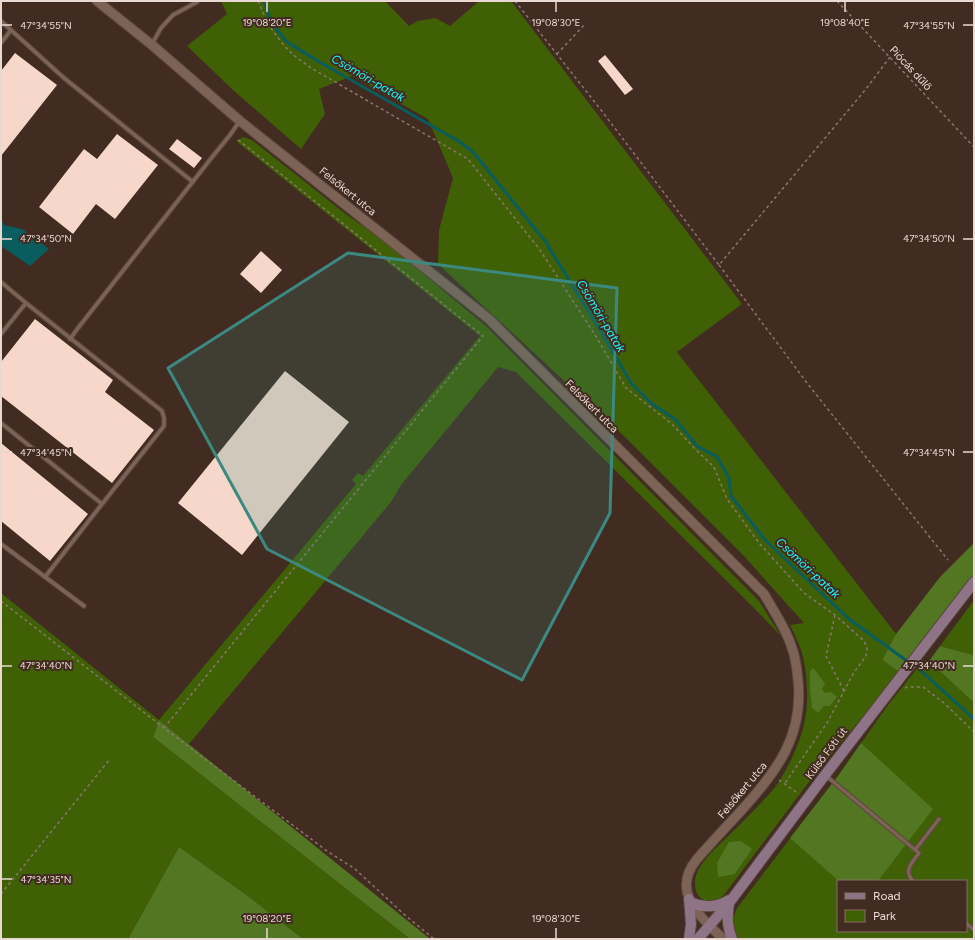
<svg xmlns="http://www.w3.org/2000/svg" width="975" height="940" font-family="Figtree,sans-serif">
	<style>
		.green { fill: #3f6005; fill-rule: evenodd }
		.forest { fill: #527622 }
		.water { fill: #095d5e }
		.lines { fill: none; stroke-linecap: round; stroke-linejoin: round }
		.stream { stroke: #095d5e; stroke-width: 3 }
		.building { fill: #f6d7c9 }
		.service-casing { stroke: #5a463d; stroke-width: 5.5 }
		.tertiary-casing { stroke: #5a463d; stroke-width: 11 }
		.secondary-casing { stroke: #5a463d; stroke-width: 12 }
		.path { stroke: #8a766d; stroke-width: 1.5; stroke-dasharray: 3 3; stroke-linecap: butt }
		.service { stroke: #7d6256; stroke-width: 3.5 }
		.tertiary { stroke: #7d6256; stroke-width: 9 }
		.secondary { stroke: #8f7488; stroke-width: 10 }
		.marked { fill: #3b8a82; fill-opacity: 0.2; stroke: #3b8a82; stroke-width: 3; stroke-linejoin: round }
		.ticks { fill: none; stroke: #e9d9d2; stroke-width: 1.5 }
		.labels { text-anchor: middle; stroke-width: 4; stroke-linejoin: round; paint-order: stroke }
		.street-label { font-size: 11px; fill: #e9d9d2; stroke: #422b20 }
		.water-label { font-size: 12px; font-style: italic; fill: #18f8fb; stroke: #422b20 }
		.ticks-label { font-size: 10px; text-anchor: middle; fill: #e9d9d2; stroke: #422b20; stroke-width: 4; stroke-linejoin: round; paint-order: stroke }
	</style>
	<rect width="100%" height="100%" fill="#422b20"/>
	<path class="green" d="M221,1h164l24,25 9,-5 17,-3 15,8 29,-25h32l231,303 -65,48 219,282 -14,26 17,12 -90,110 -85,113c-11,12 -29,7 -29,-11 -1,-16 18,-34 29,-44 12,-11 23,-23 34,-34 7,-8 15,-15 20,-23 11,-17 24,-44 27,-64 4,-18 2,-52 -4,-69 -3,-8 -7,-17 -11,-25l14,-2 -61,-68 -117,-117 -188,-174 1,-34 14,-52 -25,-59 -76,-43 -33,13 6,25 -24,35 -68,-59 -46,-44 40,-32z
		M243,137l9,3 95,75 32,22 108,90 272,274 22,35 -27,-28 -238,-236 -18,-5 -97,118 -10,17 -202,242 -30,-24 -6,17 257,202h-107l-55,-43 -69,-49 -51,92h-127v-314l2,-3 -2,-1v-28l158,127 197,-236 -4,-4 6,-7 5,3 117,-140 -244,-195z
		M974,600v55l-34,-9z
		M929,661l45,42v236h-237c-6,-13 -5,-19 0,-31l101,-132 50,-71 31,-39zM838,881h128v50h-128z"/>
	<path class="forest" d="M974,543v33l-75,96 -17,-12 14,-26 44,-57z
		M940,646l34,9v48l-45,-42z
		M813,668l8,10 4,6 -3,5 3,4 6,-1 6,5 -7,9h-6l-6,7 -6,-5 -2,-18v-19z
		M159,720l270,218v1h-19l-257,-202z
		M861,743l72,66 -55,72h-39l-49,-43 48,-62z
		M741,841l11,8 -17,25 -17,3 -1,-14 12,-21z
		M179,847l69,49 55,43h-175z"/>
	<path class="water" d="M1,219l3,6 18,4 27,20 -19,17 -29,-20z"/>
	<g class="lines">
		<path class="stream" d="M264,1l8,23 15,18 29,18 144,82 13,10 72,89 57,92 29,50 21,21 23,15 22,27 20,11 12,21 2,18 34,44 84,79 58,42
			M918,668l56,51"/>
	</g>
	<path class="building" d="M15,53l42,32 -56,71v-85z
		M605,55l28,34 -8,6 -27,-34z
		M117,134l41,31 -43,54 -19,-15 -23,30 -34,-27 45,-58 13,10z
		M177,139l25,19 -8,10 -25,-19z
		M261,251l21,19 -21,23 -21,-19z
		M35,319l78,61 -8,12 49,38 -42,53 -111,-87v-34z
		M285,371l64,51 -107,133 -64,-52z
		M1,443l87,71 -38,47 -49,-40z"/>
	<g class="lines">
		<defs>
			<path id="service" d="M1,21l63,57 129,104
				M1,43l10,-13
				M152,44l9,-16 12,-13 24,-13v-1
				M1,282l25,21
				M1,334l25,-31 136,108 2,7v8l-62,78 -101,-81
				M70,339l8,-11 131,-167 21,-26 9,-13
				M1,544l83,62
				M45,577l57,-73
				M825,775l94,78c-7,10 -16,17 -6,28
				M915,850l24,-31
				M966,923l8,7"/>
			<path id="tertiary" d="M97,1l55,44 88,76 249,198 275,275c10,18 22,34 28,54 4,10 5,22 6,32 6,57 -22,92 -58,132 -14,15 -29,31 -43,47 -27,33 3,57 26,80"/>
			<path id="secondary" d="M692,903c13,5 25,5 37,-3
				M729,903c-2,14 -2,22 3,36
				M689,939l2,-15 -2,-25
				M698,939l31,-36 96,-128 149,-193"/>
		</defs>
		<use href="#service" class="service-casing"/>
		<use href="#tertiary" class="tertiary-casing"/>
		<use href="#secondary" class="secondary-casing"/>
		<path class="path" d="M258,1l10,23 14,19 10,11 19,14 157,91 72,91 57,88 29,50 46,36 24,26 18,17 13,32 32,44 45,50 31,22 29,26 3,7 -1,8 -13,18 -26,49 -42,60
			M515,1l86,109 118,155 147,-176 24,-32
			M837,1l137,146
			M557,54l28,-30
			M719,265l88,118 141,177
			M1,601l163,127 163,123 28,18 51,47 28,23
			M835,615l-9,41 18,35
			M905,688l2,-1h16l21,16 30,29
			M164,728l319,-392 -247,-198
			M779,780l20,14
			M1,894l109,-135"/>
		<use href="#service" class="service"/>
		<use href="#tertiary" class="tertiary"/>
		<use href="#secondary" class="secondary"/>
	</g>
	<path class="marked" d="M348,253l269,35 -7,225 -88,167 -255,-131 -99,-181z"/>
	<path class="ticks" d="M267,2v10M556,2v10M845,2v10M2,25h10M963,25h10M2,239h10M963,239h10M2,452h10M963,452h10M2,666h10M963,666h10M2,879h10M267,928v10M556,928v10"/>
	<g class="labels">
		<g class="street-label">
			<text transform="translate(911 68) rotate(47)" y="4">Piócás dűlő</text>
			<text transform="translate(348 191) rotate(39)" y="4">Felsőkert utca</text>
			<text transform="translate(592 406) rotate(45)" y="4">Felsőkert utca</text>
			<text transform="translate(826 753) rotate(-53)" y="4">Külső Fóti út</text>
			<text transform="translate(742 790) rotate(-50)" y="4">Felsőkert utca</text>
		</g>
		<g class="water-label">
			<text transform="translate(368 78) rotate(30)" y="4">Csömöri-patak</text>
			<text transform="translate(601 316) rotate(59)" y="4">Csömöri-patak</text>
			<text transform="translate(808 568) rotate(43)" y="4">Csömöri-patak</text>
		</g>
	</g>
	<g class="ticks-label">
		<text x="267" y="26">19°08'20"E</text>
		<text x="556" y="26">19°08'30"E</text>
		<text x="845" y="26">19°08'40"E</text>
		<text x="46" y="29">47°34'55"N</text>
		<text x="929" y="29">47°34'55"N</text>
		<text x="46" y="242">47°34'50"N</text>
		<text x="929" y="242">47°34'50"N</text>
		<text x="46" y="456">47°34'45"N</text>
		<text x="929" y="456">47°34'45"N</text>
		<text x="46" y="669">47°34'40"N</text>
		<text x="929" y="669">47°34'40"N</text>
		<text x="46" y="883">47°34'35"N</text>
		<text x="267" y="922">19°08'20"E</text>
		<text x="556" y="922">19°08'30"E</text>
	</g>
	<rect width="975" height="940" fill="none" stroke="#e9d9d2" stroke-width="4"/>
	<rect x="837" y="880" width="130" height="52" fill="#422b20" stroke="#857167"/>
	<rect x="845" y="893" width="20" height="6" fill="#8f7488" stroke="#857167"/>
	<text x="873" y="900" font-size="12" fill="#e9d9d2">Road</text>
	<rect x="845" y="910" width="20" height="12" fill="#3f6005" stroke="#857167"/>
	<text x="873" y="920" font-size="12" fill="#e9d9d2">Park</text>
</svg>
